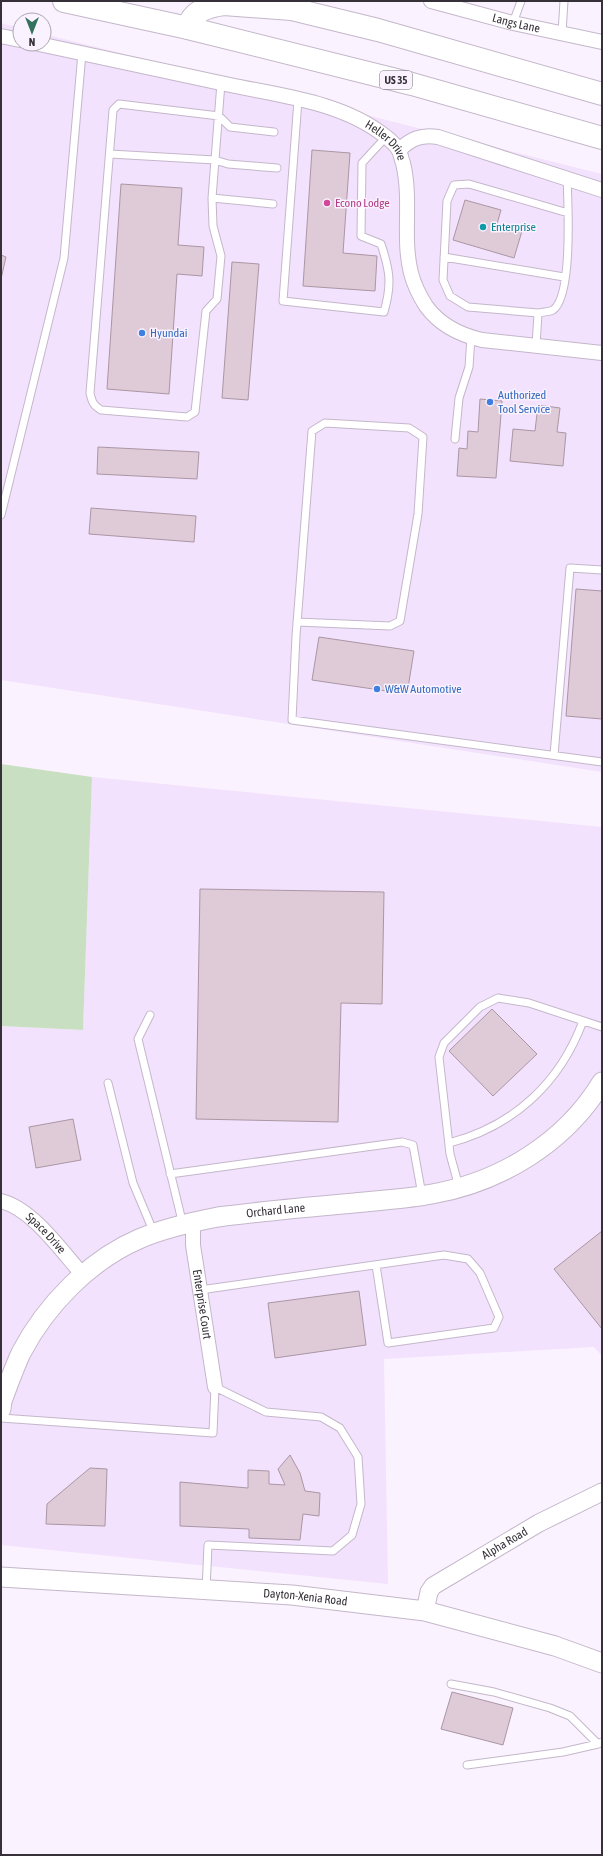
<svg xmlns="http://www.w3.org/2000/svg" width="603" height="1856" font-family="'Asap Condensed',sans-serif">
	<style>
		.built { fill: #f3e2fd }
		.green { fill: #c9dfc2 }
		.building { fill: #dfcad8; stroke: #aa96a4 }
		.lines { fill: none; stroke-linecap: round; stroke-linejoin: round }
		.service-casing { stroke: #c4b7ca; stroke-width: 9 }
		.minor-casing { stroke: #c4b7ca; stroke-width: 16 }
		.tertiary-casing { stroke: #c4b7ca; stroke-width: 19 }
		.secondary-casing { stroke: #c4b7ca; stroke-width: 21 }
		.trunk-casing { stroke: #c4b7ca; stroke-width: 24 }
		.motorway-casing { stroke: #c4b7ca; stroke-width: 24 }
		.service { stroke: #fff; stroke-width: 7 }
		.minor { stroke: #fff; stroke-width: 14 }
		.tertiary { stroke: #fff; stroke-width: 17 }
		.secondary { stroke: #fff; stroke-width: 19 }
		.trunk { stroke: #fff; stroke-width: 22 }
		.motorway { stroke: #fff; stroke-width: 22 }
		.hotel-dot { fill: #d1479c; stroke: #faf2fe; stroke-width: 1.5 }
		.culture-dot { fill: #0f9aa8; stroke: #faf2fe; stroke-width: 1.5 }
		.shop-dot { fill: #3f7fe0; stroke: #faf2fe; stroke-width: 1.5 }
		.labels { text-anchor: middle; stroke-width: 3; stroke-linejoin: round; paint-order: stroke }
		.shield { fill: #faf2fe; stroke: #716b74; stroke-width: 1 }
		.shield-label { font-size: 11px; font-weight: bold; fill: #363139 }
		.street-label { font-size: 12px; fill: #363139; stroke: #faf2fe }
		.hotel-label { font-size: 12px; fill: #b23c85; stroke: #faf2fe; text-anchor: start }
		.culture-label { font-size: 12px; fill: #0d838f; stroke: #faf2fe; text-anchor: start }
		.shop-label { font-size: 12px; fill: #366cbe; stroke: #faf2fe; text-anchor: start }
	</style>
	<rect width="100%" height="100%" fill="#faf2fe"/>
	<path class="built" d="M1,23l19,5v16h24v-10l558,140v598l-601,-92z
		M92,777l510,50v529l-8,-9 -210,12 4,225 -387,-39v-519l82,4z"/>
	<path class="green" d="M1,764l91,13 -9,253 -82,-4z"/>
	<path class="building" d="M312,150l38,3 -7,100 34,3 -2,35 -72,-5z
		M121,184l61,4 -4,57 26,2 -2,29 -25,-2 -8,120 -62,-5z
		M465,200l36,10 -4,14 25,7 -8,27 -61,-18z
		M1,255l5,2 -5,22z
		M232,262l27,2 -11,136 -26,-2z
		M480,399l22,2 -6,77 -39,-2 2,-28 8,1 1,-18 10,1z
		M538,405l22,3 -3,24 9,1 -3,33 -53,-5 3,-32 22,2z
		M98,447l101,5 -2,27 -100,-5z
		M91,508l105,8 -2,26 -105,-8z
		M576,589l26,2v128l-36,-3z
		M319,637l95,14 -7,43 -95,-14z
		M200,889l184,3 -2,112 -41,-1 -3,119 -142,-3z
		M492,1009l45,45 -44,42 -44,-45z
		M73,1119l8,41 -45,8 -7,-41z
		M602,1231v98l-48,-60z
		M359,1291l7,54 -91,13 -7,-55z
		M290,1455l10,18 5,18 15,2 -1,23 -16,-2 -3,26 -51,-2v-9l-69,-3v-44l68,6v-18l21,1v13l16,1 -7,-16z
		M90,1468l17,1 -2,57 -59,-2 1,-20z
		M452,1692l61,16 -10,37 -62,-16z"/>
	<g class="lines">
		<defs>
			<path id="service" d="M513,23l8,-22
				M562,33l2,-32
				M221,83l-9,115 1,28 8,30 -4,43 -11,12 -11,101 -8,5 -86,-7c-8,-5 -9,-8 -11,-17l23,-283 6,-6 100,12 11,11 44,5
				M298,100l-15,201 101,11c8,-28 6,-41 -3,-68l-20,-8 1,-73 24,-26
				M110,154l105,6 13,4 49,4
				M212,198l61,6
				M444,257l120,20
				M538,313l-70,-6 -18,-11 -7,-16 4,-79 7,-16 15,-1 99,29
				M536,346l2,-33c4,-1 11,-1 15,-3 20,-14 15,-107 14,-132
				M455,439l4,-41 10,-31 2,-30
				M1,515l63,-257 18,-205
				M297,622l93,4 10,-5 18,-107 5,-77 -14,-9 -84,-5 -13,8 -16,205 -4,84 310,42
				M554,755l16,-187 32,2
				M150,1015l-12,24 45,186
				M108,1083l25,100 21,50
				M449,1143c65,-17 111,-60 134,-122
				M170,1174l232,-32 11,3 9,50
				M459,1187l-9,-33 -11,-97 5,-14 36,-36 18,-9 31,5 73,24
				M200,1290l244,-35 24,4 12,14 19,44 -5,11 -106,15 -12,-78
				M1,1418l212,15 2,-46 51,25 55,5 19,11 18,29 3,47 -9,31 -19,16 -125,-6 -2,45
				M451,1684l43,8 56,16 20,8 28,28
				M467,1765l96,-13 35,-8 4,-2"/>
			<g id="minor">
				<path id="s1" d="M431,1l82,22 89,19"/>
				<path d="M1,36l19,4"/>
				<path id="s2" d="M39,44c64,14 128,27 191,41 52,11 112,17 155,51 5,4 10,8 13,13 3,4 3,10 5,14 9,37 -1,75 8,110 3,12 8,22 15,33 13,18 34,29 56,34l120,13"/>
				<path d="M399,150c12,-11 22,-16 39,-13l164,53"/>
				<path id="s3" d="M1,1201c32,8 61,51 82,74"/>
				<path id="s4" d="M193,1222v23l22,142"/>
			</g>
			<g id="tertiary">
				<path id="s5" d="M425,1611l4,-19 4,-6 106,-63 63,-31"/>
			</g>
			<g id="secondary">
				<path id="s6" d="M1,1409l1,-8c6,-16 12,-33 19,-48 25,-48 69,-93 118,-114 25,-11 53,-17 79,-22 45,-6 91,-10 136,-14 26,-3 53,-4 78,-9 69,-12 134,-52 170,-112"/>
				<path id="s7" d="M1,1577l291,18 133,16 130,35 47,17"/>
			</g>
			<path id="trunk" d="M602,94l-224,-64 -86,-21 -68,-5c-16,2 -32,7 -36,24l224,56 190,54"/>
			<path id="motorway" d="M64,1l124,27
				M262,1l30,8"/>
		</defs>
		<use href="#service" class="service-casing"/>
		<use href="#minor" class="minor-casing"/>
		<use href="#tertiary" class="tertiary-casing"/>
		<use href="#secondary" class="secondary-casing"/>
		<use href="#trunk" class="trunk-casing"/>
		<use href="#motorway" class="motorway-casing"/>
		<use href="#service" class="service"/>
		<use href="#minor" class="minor"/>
		<use href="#tertiary" class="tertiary"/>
		<use href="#secondary" class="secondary"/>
		<use href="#trunk" class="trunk"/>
		<use href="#motorway" class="motorway"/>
	</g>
	<circle class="hotel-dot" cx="327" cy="203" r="4"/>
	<circle class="culture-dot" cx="483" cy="227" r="4"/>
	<g class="shop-dot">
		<circle cx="142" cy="333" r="4"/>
		<circle cx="490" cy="402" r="4"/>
		<circle cx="377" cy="689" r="4"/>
	</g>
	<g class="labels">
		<rect class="shield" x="380" y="71" width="32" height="18" rx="3"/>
		<g class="shield-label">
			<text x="396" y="84">US 35</text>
		</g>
		<g class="street-label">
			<text dy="4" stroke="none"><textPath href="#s1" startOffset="88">Langs Lane</textPath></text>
			<text dy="4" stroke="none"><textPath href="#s2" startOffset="364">Heller Drive</textPath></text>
			<text dy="4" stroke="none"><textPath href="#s6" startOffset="367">Orchard Lane</textPath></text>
			<text dy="4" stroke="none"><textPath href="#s3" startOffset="56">Space Drive</textPath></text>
			<text dy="4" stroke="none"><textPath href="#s4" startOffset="83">Enterprise Court</textPath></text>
			<text dy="4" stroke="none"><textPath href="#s5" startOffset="110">Alpha Road</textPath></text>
			<text dy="4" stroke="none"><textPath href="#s7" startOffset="305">Dayton-Xenia Road</textPath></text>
		</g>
		<g class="hotel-label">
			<text x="335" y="207">Econo Lodge</text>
		</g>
		<g class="culture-label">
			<text x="491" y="231">Enterprise</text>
		</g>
		<g class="shop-label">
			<text x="150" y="337">Hyundai</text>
			<text x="498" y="399">Authorized<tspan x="498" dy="14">Tool Service</tspan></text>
			<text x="385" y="693">W&amp;W Automotive</text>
		</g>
	</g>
	<rect width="603" height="1856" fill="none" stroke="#363139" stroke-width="4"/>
	<g transform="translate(32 32) rotate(180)"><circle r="19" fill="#faf2fe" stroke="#aca5af"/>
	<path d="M0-3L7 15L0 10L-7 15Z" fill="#34725e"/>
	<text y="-6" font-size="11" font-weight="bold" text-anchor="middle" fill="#363139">N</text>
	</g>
</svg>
